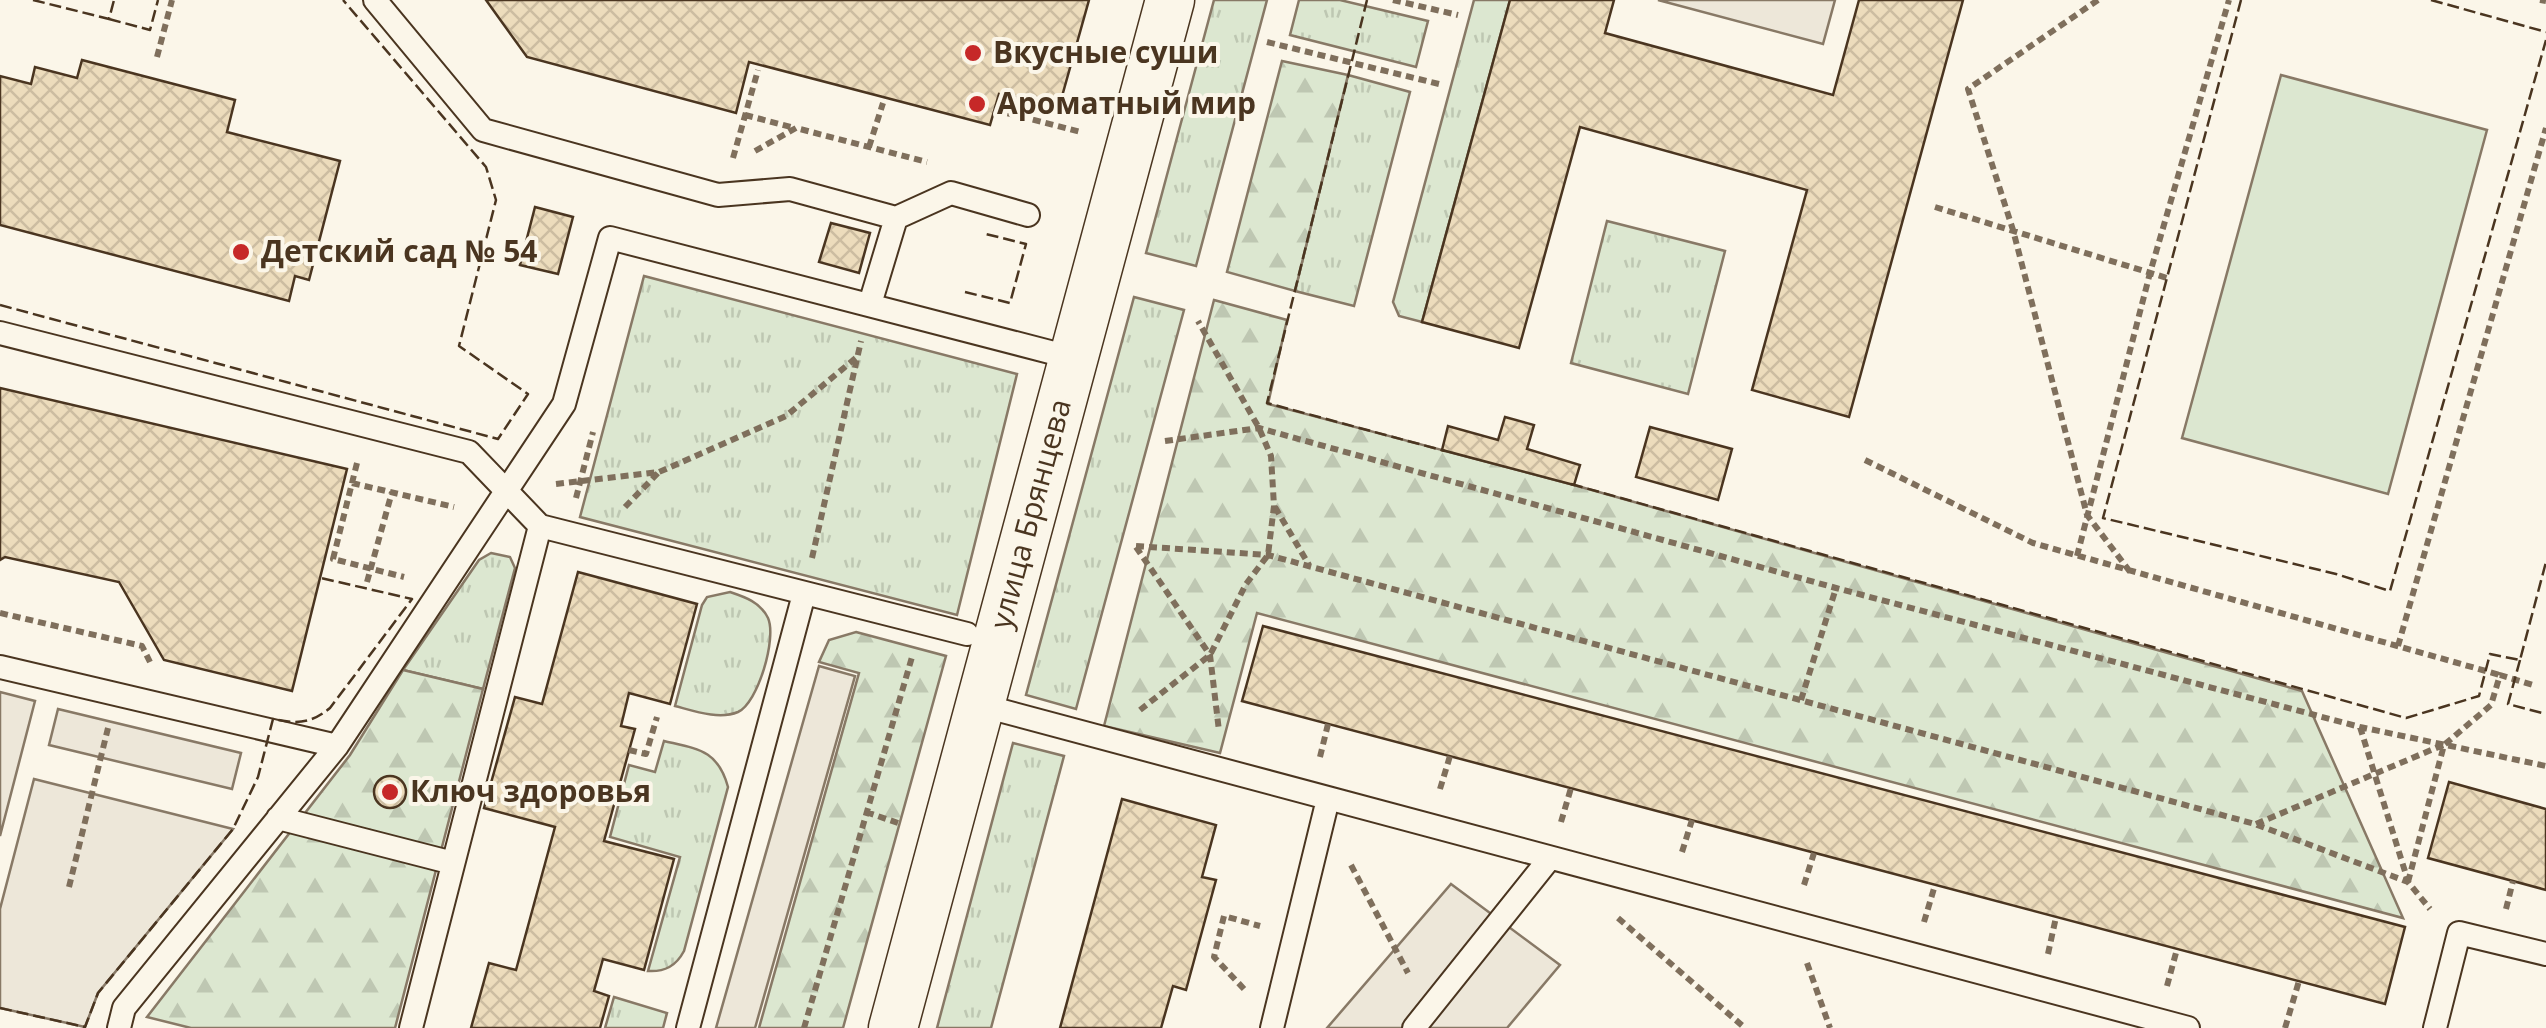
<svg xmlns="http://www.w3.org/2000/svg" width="2546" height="1028" font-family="'Open Sans',sans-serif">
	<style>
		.grass { fill: url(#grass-tufts); stroke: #887966; stroke-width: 2.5 }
		.forest { fill: url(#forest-firs); stroke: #887966; stroke-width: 2.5 }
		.pitch { fill: #dce7d0; stroke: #887966; stroke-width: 2.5 }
		.parking { fill: #ede7d9; stroke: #887966; stroke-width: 2.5 }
		.building { fill: url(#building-cross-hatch); stroke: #4a3520; stroke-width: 2.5 }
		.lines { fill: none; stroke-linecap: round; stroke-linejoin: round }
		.service-casing { stroke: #4a3520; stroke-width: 26 }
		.minor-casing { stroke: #4a3520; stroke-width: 51 }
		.path { stroke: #7f6f5c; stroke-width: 6; stroke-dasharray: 8 5; stroke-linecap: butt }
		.service { stroke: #fbf6e9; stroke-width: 22 }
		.minor { stroke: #fbf6e9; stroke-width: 48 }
		.fence { stroke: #4a3520; stroke-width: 2.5; stroke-dasharray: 12 5; stroke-linecap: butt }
		.poi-dot { fill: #c62828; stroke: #fbf6e9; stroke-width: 4 }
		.labels { text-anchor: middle; stroke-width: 8; stroke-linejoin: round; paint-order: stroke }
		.poi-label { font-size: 30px; font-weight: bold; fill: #4a3520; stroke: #fbf6e9; text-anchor: start }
		.street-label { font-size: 30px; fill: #4a3520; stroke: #fbf6e9 }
	</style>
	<defs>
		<pattern id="grass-tufts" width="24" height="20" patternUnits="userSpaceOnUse" patternTransform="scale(2.5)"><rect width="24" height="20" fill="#dce7d0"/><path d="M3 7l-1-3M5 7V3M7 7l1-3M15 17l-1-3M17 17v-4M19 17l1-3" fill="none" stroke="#bec7b2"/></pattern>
		<pattern id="forest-firs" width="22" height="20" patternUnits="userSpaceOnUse" patternTransform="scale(2.5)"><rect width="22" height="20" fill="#dce7d0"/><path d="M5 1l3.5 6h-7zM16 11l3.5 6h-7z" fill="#bec7b2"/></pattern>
		<pattern id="building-cross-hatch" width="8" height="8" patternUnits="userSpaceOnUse" patternTransform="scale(2.5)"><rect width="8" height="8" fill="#ecdcbc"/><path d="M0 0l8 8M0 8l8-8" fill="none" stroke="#ccbda1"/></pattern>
	</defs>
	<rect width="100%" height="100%" fill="#fbf6e9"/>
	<path class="grass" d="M1214,0h53l-71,266 -50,-13z
		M1299,0h41l88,21 -12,46 -126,-32z
		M1474,0h36l-88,322 -23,-6 -6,-14z
		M1348,75l62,17 -56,214 -59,-15z
		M1607,221l118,30 -37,143 -117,-31z
		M644,276l373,98 -60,241 -377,-98z
		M1134,297l50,13 -108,399 -50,-14z
		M491,553l19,4 5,11 -32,121 -80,-19 76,-110z
		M730,592c15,5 30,10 38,26 9,20 -10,85 -30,94 -19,8 -44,-1 -63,-6l27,-101 5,-8z
		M664,741c34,8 54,9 64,46l-44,164c-8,15 -19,21 -36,20l32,-114 -70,-20 19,-72 26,7z
		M1013,743l51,13 -73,272h-54z
		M614,997l53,16 -4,15h-58z"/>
	<path class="forest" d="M1282,61l66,14 -53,216 -68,-19z
		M1214,300l73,20 -19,84 306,81 728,206 101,227 -1146,-305 -37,140 -116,-27z
		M856,632l90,24 -103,372h-84l100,-355 -40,-11 10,-22z
		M403,670l80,19 -88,339h-204l-44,-11 203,-262z"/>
	<path class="pitch" d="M2281,75l206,55 -99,364 -206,-56z"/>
	<path class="parking" d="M1658,0h177l-12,44z
		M819,666l36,10 -100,352h-39z
		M0,692l35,9 -35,135z
		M58,709l183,44 -9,36 -183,-44z
		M34,779l199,50 -135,164 -13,34 -85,-19v-99z
		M1451,884l109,81 -53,63h-180z"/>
	<path class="building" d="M486,0h603l-30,107 -60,-13 -9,31 -241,-63 -13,51 -209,-56z
		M1510,0h104l-9,33 228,62 26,-95h104l-114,417 -97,-27 55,-200 -227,-63 -61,221 -97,-26z
		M82,60l153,40 -8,32 113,29 -31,119 -14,-4 -6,25 -289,-76v-149l31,8 4,-17 42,11z
		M535,207l38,10 -15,57 -38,-9z
		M831,223l39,10 -11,40 -40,-11z
		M0,388l347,81 -55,222 -128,-31 -45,-78 -114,-25 -5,3z
		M1505,417l29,8 -7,24 53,16 -6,20 -132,-35 6,-24 50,14z
		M1650,427l82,22 -14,51 -82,-23z
		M578,572l119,32 -27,100 -41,-11 -8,33 14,3 -31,112 70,18 -30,111 -41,-11 -9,32 15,5 -9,32h-129l18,-65 27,7 39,-143 -71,-19 31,-111 27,7z
		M1263,626l1142,301 -20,77 -1143,-303z
		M374 792a16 16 0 1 1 32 0a16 16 0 1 1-32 0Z
		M2449,782l97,27v81l-118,-32z
		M1122,799l94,26 -14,52 14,3 -30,110 -13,-4 -12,42h-101z"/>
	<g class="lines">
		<defs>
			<path id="service" d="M375,0l108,130 235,65 72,-6 106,29 -26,86
				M896,218l55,-25 77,22
				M0,333l469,119 71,74 -129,502
				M540,526l427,108
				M0,667l337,79
				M980,705l1208,323
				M278,818l175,45
				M119,1028l5,-20 213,-262 227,-342 46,-166 463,120
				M688,1028l116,-434
				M1272,1028l56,-229
				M1414,1028l136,-170
				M2435,1028l24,-95 87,21"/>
			<path id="minor" d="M893,1028l277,-1028"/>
		</defs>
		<use href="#service" class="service-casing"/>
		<use href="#minor" class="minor-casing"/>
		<path class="path" d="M1393,0l65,15
			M2098,0l-130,89 45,141 74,285 44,58
			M2540,0l6,1
			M1267,42l172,42
			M157,57l15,-57
			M995,110l86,22
			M745,115l50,13
			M869,147l14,-44
			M755,151l41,-23 131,34
			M733,158l25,-88
			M1935,207l232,71
			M1165,441l94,-13 577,160 524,139 186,39
			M1865,460l168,83 467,132
			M357,463l-24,96 71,18
			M352,483l102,24
			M556,484l103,-12 127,-56 71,-59
			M576,498l17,-66
			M625,507l33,-34
			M1275,507l34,58
			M1136,546l132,9 987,269 153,58 22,27
			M1136,547l74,108 9,76
			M2077,556l73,-283 79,-273
			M812,558l49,-217
			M367,582l25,-90
			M0,613l142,33 8,16
			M2398,646l148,-518
			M1801,700l35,-112
			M1140,710l70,-55 36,-71 22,-29 6,-49 -3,-50 -12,-28 -61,-107
			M2360,727l48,154
			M629,750l17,4 11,-37
			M1320,757l8,-33
			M1440,789l10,-33
			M866,812l32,11
			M1561,822l10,-34
			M2256,824l187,-79
			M1682,852l10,-32
			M1351,865l57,108
			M2408,882l36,-137 47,-40 9,-30 36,11
			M1804,885l10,-32
			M69,887l39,-159
			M2506,909l7,-28
			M1618,918l127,110
			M1924,922l11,-37
			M2048,954l8,-37
			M1807,963l23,65
			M2167,986l10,-37
			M1244,989l-30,-32 10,-41 36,10
			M804,1028l108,-371
			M2285,1028l14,-47"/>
		<use href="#service" class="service"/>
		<use href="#minor" class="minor"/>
		<path class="fence" d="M33,0l76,19 5,-19
			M1367,0l-100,403 178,48
			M2241,0l-138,518 233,56 54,17 156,-551
			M2431,0l115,32
			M109,19l41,11 8,-30
			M965,292l45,11 16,-59 -44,-11
			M0,305l498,134 30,-45 -69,-48 37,-146 -10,-33 -143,-167
			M1571,484l835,234 73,-22 11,-42 30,6 26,-98
			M2520,660l-12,44 38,10
			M0,1008l85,19 13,-34 135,-164 25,-52 15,-58c24,5 37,5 57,-11l82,-109 -91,-21"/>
	</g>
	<g class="poi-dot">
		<circle cx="973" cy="53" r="10"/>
		<circle cx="977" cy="104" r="10"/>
		<circle cx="241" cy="252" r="10"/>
		<circle cx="390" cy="792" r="10"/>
	</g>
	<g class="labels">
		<g class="poi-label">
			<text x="993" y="63">Вкусные суши</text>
			<text x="997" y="114">Ароматный мир</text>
			<text x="261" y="262">Детский сад № 54</text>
			<text x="410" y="802">Ключ здоровья</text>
		</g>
		<g class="street-label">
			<text transform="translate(1031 514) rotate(-75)" y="10">улица Брянцева</text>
		</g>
	</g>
</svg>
